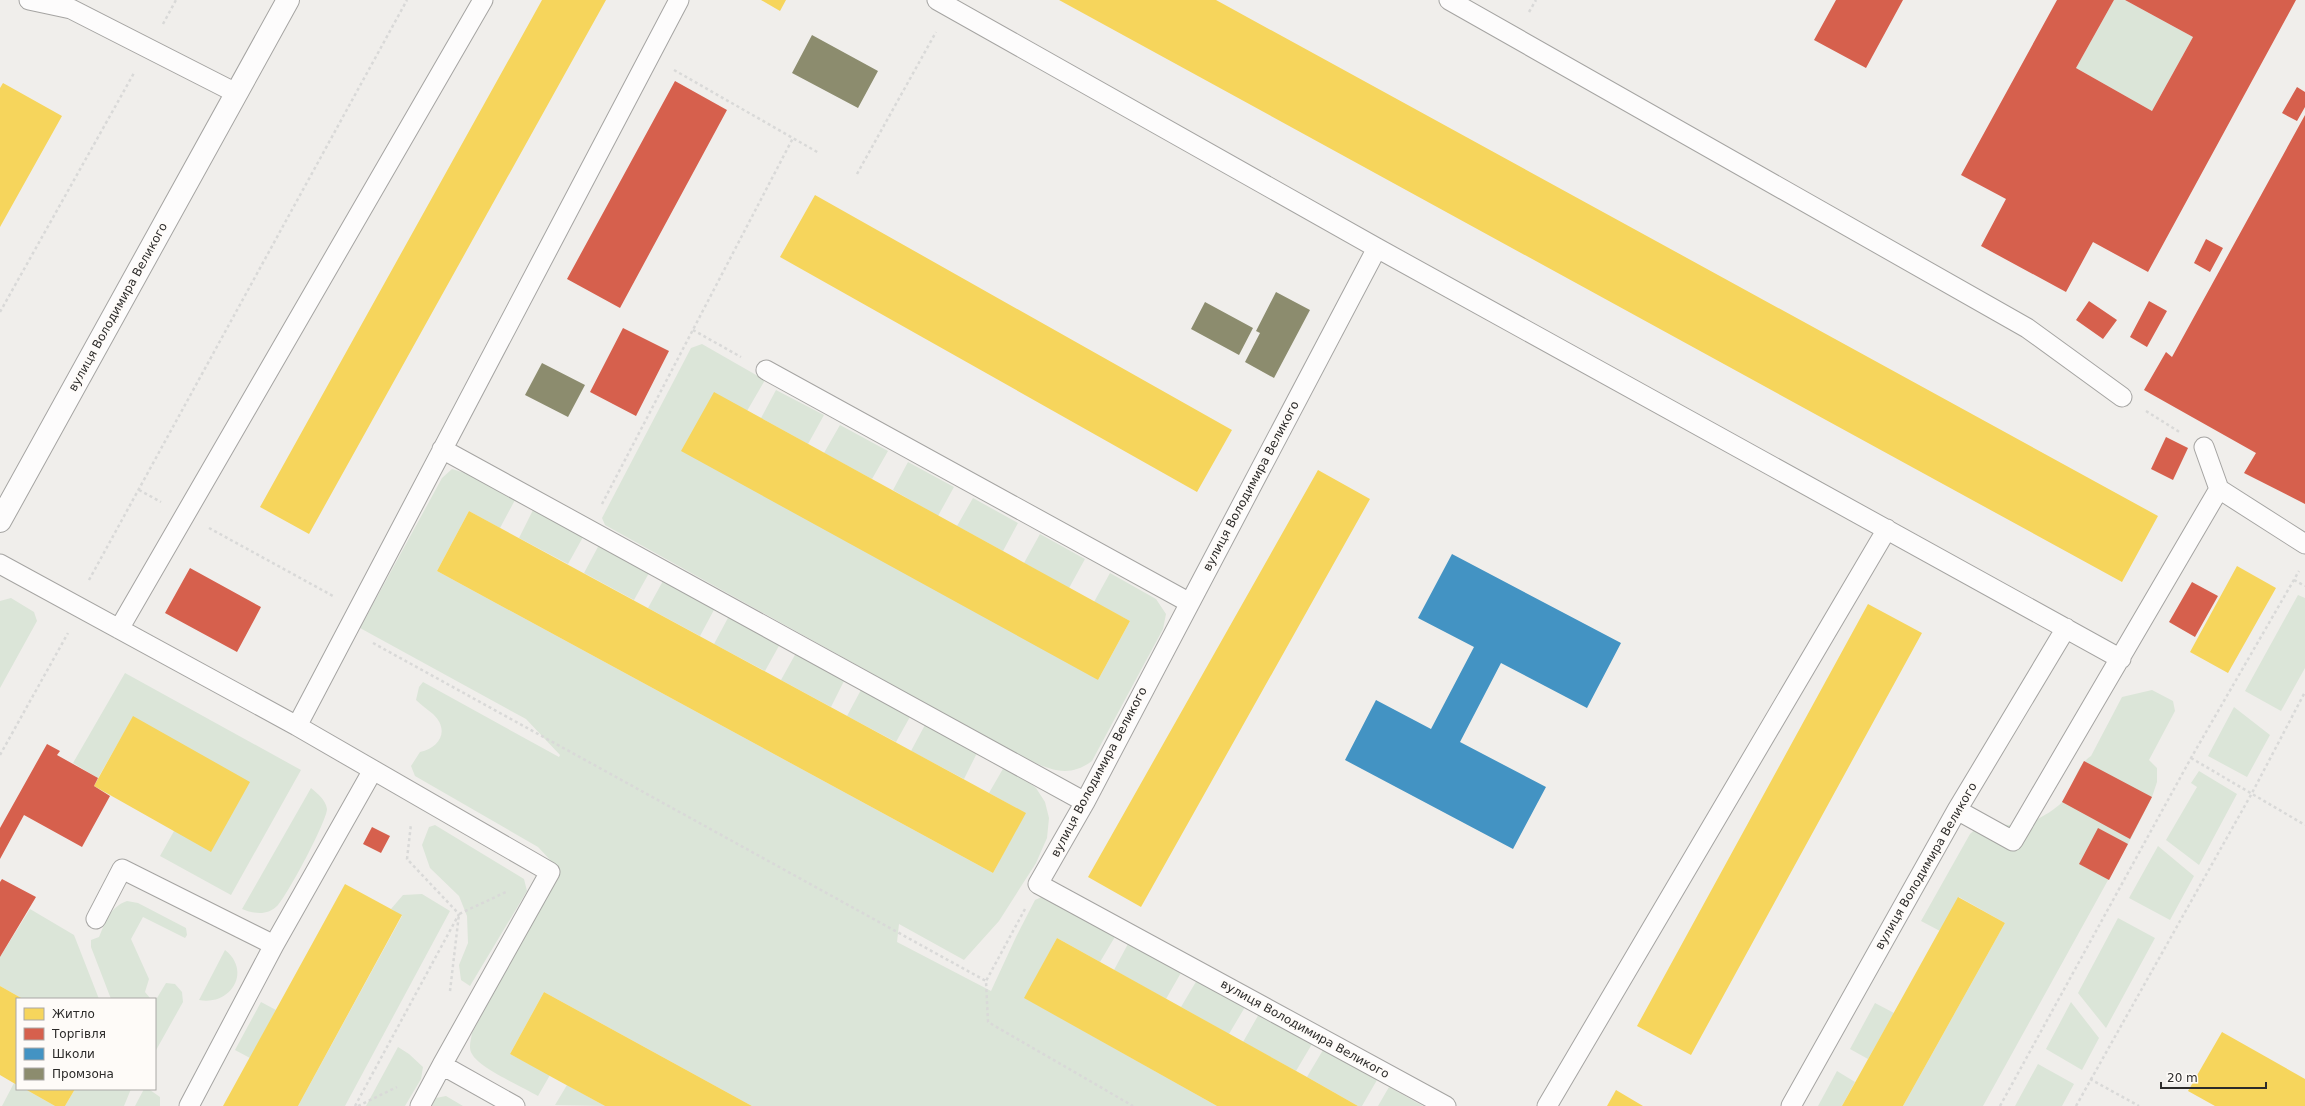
<svg xmlns="http://www.w3.org/2000/svg" width="2305" height="1106" font-family="'DejaVu Sans',sans-serif">
	<style>
		.green { fill: #dbe5d8 }
		.homes { fill: #f6d55c }
		.shops { fill: #d6604d }
		.schools { fill: #4393c3 }
		.industry { fill: #8c8c6e }
		.lines { fill: none; stroke-linecap: round; stroke-linejoin: round }
		.lane-casing { stroke: #a5a4a2; stroke-width: 21 }
		.secondary-casing { stroke: #a5a4a2; stroke-width: 24 }
		.path { stroke: #d9d9d8; stroke-width: 2.5; stroke-dasharray: 3 3; stroke-linecap: butt }
		.lane { stroke: #fdfcfc; stroke-width: 19 }
		.secondary { stroke: #fdfcfc; stroke-width: 22 }
		.labels { text-anchor: middle; stroke-width: 4; stroke-linejoin: round; paint-order: stroke }
		.street-label { font-size: 12px; fill: #2c2b2a; stroke: #fefbf8 }
	</style>
	<rect width="100%" height="100%" fill="#f0eeeb"/>
	<path class="green" d="M2114,0h11l68,37 -41,74 -76,-43z
		M702,344l63,36 -18,31 351,269 32,-59 -36,-19 16,-29 46,26 10,15 -3,15 -71,132c-24,18 -43,8 -68,-3l-419,-233 -3,-7 89,-170z
		M776,390l48,25 -16,29 -47,-26z
		M840,425l48,26 -16,28 -48,-26z
		M908,462l46,25 -16,29 -45,-26z
		M452,469l13,4 50,27 -15,28 -31,-17 -32,60 556,302 32,-60 -36,-20 15,-26 18,10 14,11 9,14 4,16 -2,20 -11,25 -37,58 -35,39 -65,-36 -2,18 94,49 25,-54 19,-37 9,-4 72,39 -16,27 -43,-24 -32,60 192,108h-465l-208,-114 -34,62 40,21 -12,21c-15,-9 -59,-28 -66,-42 -4,-6 -1,-14 0,-21l82,-151v-18l-16,-17 -123,-71 -4,-10 9,-14c20,-4 30,-22 13,-38 -6,-5 -12,-9 -17,-14l3,-13 4,-5 136,75 1,-2 -34,-36 -166,-91 82,-150z
		M973,498l45,25 -15,28 -46,-25z
		M533,510l50,27 -15,27 -49,-26z
		M1040,534l45,25 -16,29 -45,-25z
		M599,545l50,28 -15,27 -50,-27z
		M663,581l52,27 -15,28 -52,-28z
		M2298,595l7,3v70l-24,43 -36,-20z
		M11,598l23,14 3,9 -37,67v-87z
		M729,616l51,28 -15,27 -51,-27z
		M796,653l49,26 -14,28 -50,-27z
		M125,673l176,97 -70,125 -71,-39 14,-25 -41,-114 -35,61 -25,-15z
		M862,688l49,27 -15,27 -49,-26z
		M2152,690l21,11 2,10 -26,49 8,8v14l-5,15 -24,47 -145,262h-80l102,-183 -46,-26 -19,34 -19,-10 49,-87c17,-17 43,-3 64,-13 8,-4 22,-12 28,-19 12,-14 13,-36 29,-46l31,-59z
		M2234,707l36,28 -23,42 -39,-21z
		M926,723l52,28 -14,28 -53,-28z
		M2199,771l38,23 -38,71 -33,-25 31,-53 -6,-4z
		M311,788c6,5 15,12 16,21 0,12 -39,85 -49,96 -10,11 -24,9 -36,4z
		M435,825l89,54 3,12 -57,95 -9,-6 -2,-15 9,-22 -1,-27 -8,-20 -29,-28 -8,-23 7,-18z
		M2158,846l36,30 -24,44 -41,-22z
		M422,894l28,17 -105,195h-47l104,-190 -11,-7 12,-14z
		M127,901l11,2 48,25 1,7 -2,3 -42,-21 -12,22 18,40 -4,13 5,6h7l9,-15 9,1 7,8 1,10 -28,50v-53h-44l-20,-52v-7l8,-3c7,-16 11,-30 28,-36z
		M30,909l44,26 25,64h-76l-23,-13v-29z
		M2118,918l37,20 -49,90 -28,-35z
		M1129,942l53,29 -16,28 -52,-29z
		M225,950c27,21 6,56 -26,50z
		M1197,980l48,27 -16,27 -48,-27z
		M261,1002l15,8 -26,48 -15,-8z
		M2071,1002l28,36 -17,32 -36,-21z
		M1875,1003l19,10 -26,46 -18,-10z
		M1259,1014l53,30 -16,27 -53,-29z
		M398,1047l11,7 14,13 -2,12 -16,27h-39z
		M1323,1050l54,30 -15,26h-4l-51,-29z
		M2038,1064l36,20 -12,22h-47z
		M1837,1071l18,11 -13,24h-24z
		M14,1083l3,2v4h8l30,17h-53z
		M567,1085l38,21 -50,-1z
		M1389,1087l34,19h-45z
		M75,1089h56l-7,17h-59z
		M144,1089l6,1 10,7v9h-25z
		M446,1096l17,10h-31l4,-8z"/>
	<path class="homes" d="M542,0h64l-297,534 -49,-27z
		M761,0h25l-6,11z
		M1059,0h157l942,516 -36,66z
		M3,83l59,33 -62,111v-139z
		M815,195l417,235 -35,62 -417,-235z
		M714,392l416,229 -32,59 -417,-229z
		M1318,470l52,29 -229,408 -53,-30z
		M469,511l557,302 -33,60 -556,-302z
		M2237,566l39,22 -48,85 -38,-21z
		M1868,604l54,29 -231,422 -54,-29z
		M133,716l117,66 -39,70 -117,-66z
		M345,884l57,31 -104,191h-75z
		M1958,897l47,26 -102,183h-61z
		M1057,938l250,139 51,29h-141l-193,-108z
		M0,986l23,13h-6v86l-17,-10z
		M544,992l208,114h-147l-46,-25 -49,-27z
		M2222,1032l83,47v27h-90l-27,-15z
		M25,1089h50l-10,17h-10z
		M1616,1090l27,16h-36z"/>
	<path class="shops" d="M1836,0h67l-37,68 -52,-28z
		M2057,0h57l-38,68 76,43 41,-74 -68,-37h171l-148,272 -55,-30 -27,50 -85,-46 25,-47 -45,-24z
		M675,81l52,29 -107,198 -53,-29z
		M2297,87l8,5v15l-8,14 -15,-8z
		M2305,115v389l-61,-31 12,-20 -112,-63 22,-38 6,5z
		M2206,239l17,9 -13,24 -16,-9z
		M2089,301l28,19 -14,19 -27,-19z
		M2149,301l18,10 -20,36 -17,-10z
		M623,328l46,23 -33,65 -46,-24z
		M2166,437l22,11 -15,32 -22,-11z
		M190,568l71,39 -24,45 -72,-39z
		M2192,582l26,14 -23,41 -26,-15z
		M47,744l13,7 -3,4 41,23 -4,8 16,10 -28,51 -58,-32 -24,44v-31z
		M2084,761l68,36 -22,42 -68,-37z
		M372,827l18,9 -9,17 -18,-9z
		M2098,828l30,16 -19,36 -30,-16z
		M2,879l34,18 -36,60v-75z"/>
	<path class="schools" d="M1452,554l169,89 -34,65 -86,-45 -41,79 86,45 -33,62 -168,-89 31,-60 55,29 43,-82 -56,-29z"/>
	<path class="industry" d="M812,35l66,36 -20,37 -66,-35z
		M1276,292l34,18 -36,68 -29,-16 15,-29 -4,-2z
		M1205,302l48,26 -14,27 -48,-26z
		M542,363l43,22 -17,32 -43,-22z"/>
	<g class="lines">
		<defs>
			<path id="lane" d="M29,0l42,9 165,84
				M937,0l440,248 744,411
				M1449,0l578,328 95,69
				M1377,248l-292,554 -47,82 408,222
				M766,370l424,233
				M2204,447l15,42
				M442,449l643,353
				M0,564l297,162 253,146 -108,193 73,41
				M119,629l364,-629
				M297,726l382,-726
				M1957,810l56,31 206,-352 86,55
				M96,919l26,-50 152,76
				M189,1106l85,-161 99,-175
				M420,1106l22,-41
				M1547,1106l340,-577
				M1791,1106l166,-296 109,-182"/>
			<path id="secondary" d="M0,521l288,-521"/>
		</defs>
		<use href="#lane" class="lane-casing"/>
		<use href="#secondary" class="secondary-casing"/>
		<path class="path" d="M1529,12l7,-12
			M163,24l13,-24
			M674,70l145,83
			M857,174l79,-142
			M0,312l134,-239
			M693,330l48,27
			M2146,411l35,22
			M139,490l22,12
			M602,504l191,-366
			M209,528l124,68
			M89,580l318,-580
			M2294,580l11,6
			M373,643l613,338
			M0,755l68,-122
			M2191,758l114,67
			M1025,909l-39,72 2,41 145,84
			M450,991l9,-77 47,-22
			M2090,1079l49,27
			M355,1106l104,-192 -52,-55 4,-35
			M358,1106l39,-19
			M2000,1106l191,-348 108,-187
			M2076,1106l176,-313 53,-101"/>
		<use href="#lane" class="lane"/>
		<use href="#secondary" class="secondary"/>
	</g>
	<g class="labels">
		<g class="street-label">
			<text transform="translate(118 307) rotate(-61)" y="4">вулиця Володимира Великого</text>
			<text transform="translate(1251 486) rotate(-62)" y="4">вулиця Володимира Великого</text>
			<text transform="translate(1099 772) rotate(-62)" y="4">вулиця Володимира Великого</text>
			<text transform="translate(1926 866) rotate(-60)" y="4">вулиця Володимира Великого</text>
			<text transform="translate(1305 1029) rotate(29)" y="4">вулиця Володимира Великого</text>
		</g>
	</g>
	<rect x="16" y="998" width="140" height="92" fill="#fefbf8" stroke="#aaa8a6"/>
	<rect x="24" y="1008" width="20" height="12" fill="#f6d55c" stroke="#aaa8a6"/>
	<text x="52" y="1018" font-size="12" fill="#2c2b2a">Житло</text>
	<rect x="24" y="1028" width="20" height="12" fill="#d6604d" stroke="#aaa8a6"/>
	<text x="52" y="1038" font-size="12" fill="#2c2b2a">Торгівля</text>
	<rect x="24" y="1048" width="20" height="12" fill="#4393c3" stroke="#aaa8a6"/>
	<text x="52" y="1058" font-size="12" fill="#2c2b2a">Школи</text>
	<rect x="24" y="1068" width="20" height="12" fill="#8c8c6e" stroke="#aaa8a6"/>
	<text x="52" y="1078" font-size="12" fill="#2c2b2a">Промзона</text>
	<path d="M2161 1082v6h105v-6" fill="none" stroke="#2c2b2a" stroke-width="2"/>
	<text x="2167" y="1082" font-size="12" fill="#2c2b2a" stroke="#fefbf8" stroke-width="3" paint-order="stroke">20 m</text>
</svg>
